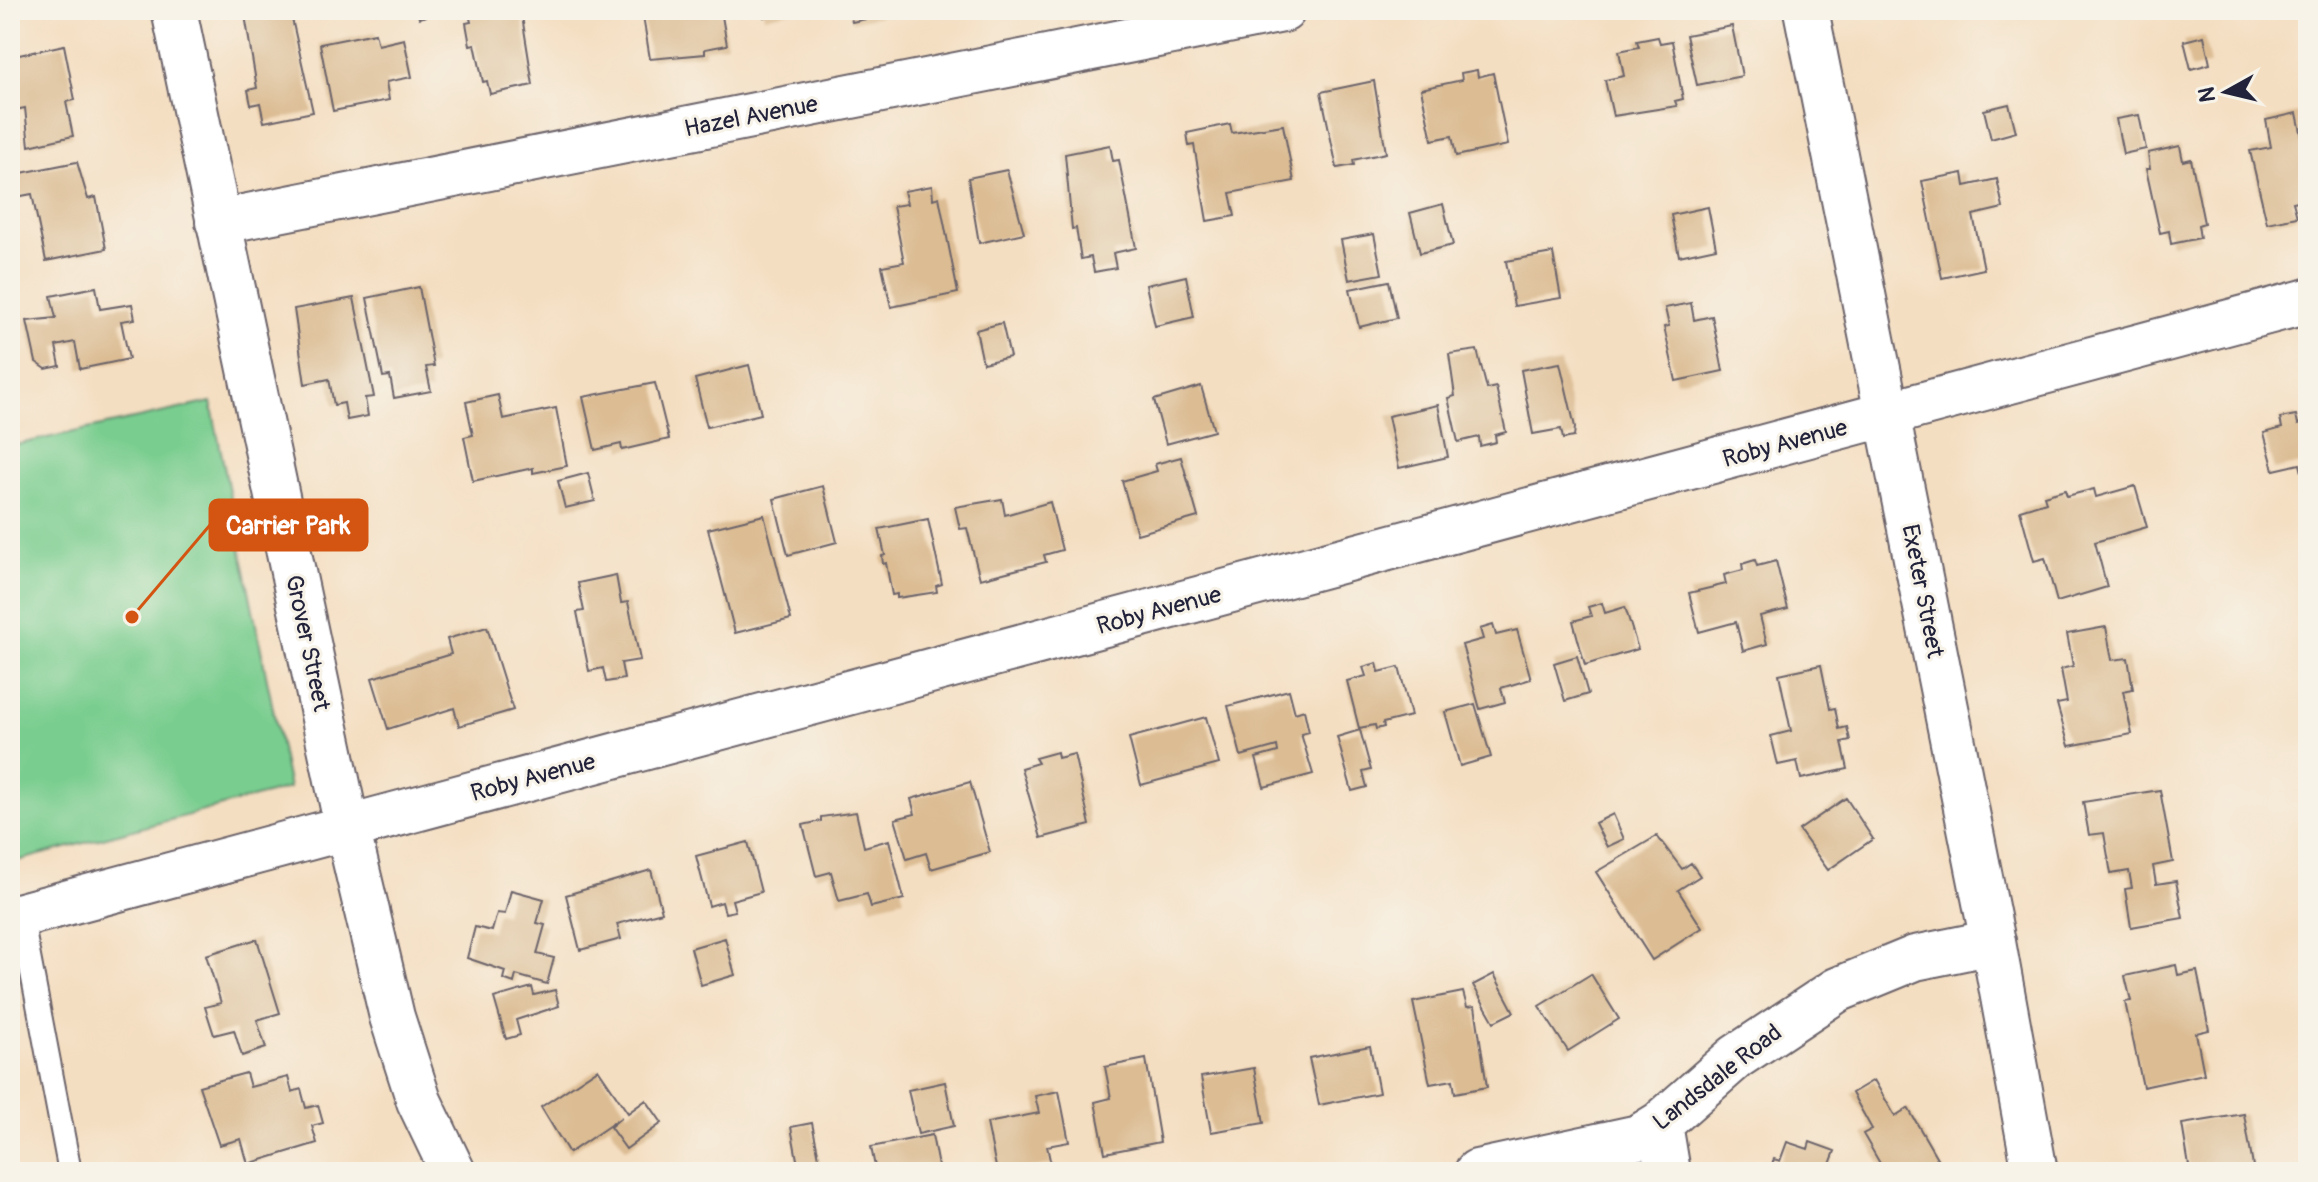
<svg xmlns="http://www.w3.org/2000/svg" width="2318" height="1182" font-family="Pangolin,sans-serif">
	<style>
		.green { fill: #79cd8f; stroke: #4e7865; stroke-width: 2 }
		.building { fill: #dbbc93 }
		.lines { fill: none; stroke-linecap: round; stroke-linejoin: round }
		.service-casing { stroke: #6c646a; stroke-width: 26 }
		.minor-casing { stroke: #6c646a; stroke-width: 48 }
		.tertiary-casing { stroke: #6c646a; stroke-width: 48 }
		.service { stroke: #fff; stroke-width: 22 }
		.minor { stroke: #fff; stroke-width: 44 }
		.tertiary { stroke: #fff; stroke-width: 44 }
		.labels { text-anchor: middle; stroke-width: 6; stroke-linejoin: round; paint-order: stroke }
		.street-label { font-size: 24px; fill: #22223b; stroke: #f7f3e8 }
		.leader { fill: none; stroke: #d45411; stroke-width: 3 }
		.callout-dot { fill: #d45411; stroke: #f7f3e8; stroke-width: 3 }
		.callout { fill: #d45411; stroke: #d45411; stroke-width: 3 }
		.callout-label { font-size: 26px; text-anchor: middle; font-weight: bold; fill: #fff }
	</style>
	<rect width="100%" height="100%" fill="#f7f3e8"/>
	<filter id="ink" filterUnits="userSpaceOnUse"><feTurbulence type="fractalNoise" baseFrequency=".0125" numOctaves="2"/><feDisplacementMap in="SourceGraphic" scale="16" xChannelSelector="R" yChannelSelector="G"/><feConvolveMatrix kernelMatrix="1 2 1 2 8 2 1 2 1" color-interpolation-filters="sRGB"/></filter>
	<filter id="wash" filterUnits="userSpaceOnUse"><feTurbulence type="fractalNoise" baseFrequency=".006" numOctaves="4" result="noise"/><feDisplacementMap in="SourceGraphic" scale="32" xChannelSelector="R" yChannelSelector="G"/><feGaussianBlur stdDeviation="1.8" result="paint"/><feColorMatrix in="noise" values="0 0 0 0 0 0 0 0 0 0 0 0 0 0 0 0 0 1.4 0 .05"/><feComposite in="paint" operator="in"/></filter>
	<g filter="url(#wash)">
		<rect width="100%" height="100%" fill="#f4dec1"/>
		<path class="green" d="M211,402l78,386 -279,75v-417z"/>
		<g id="blocks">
			<path class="building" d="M10,10h24v1l-24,6z
				M270,10l1,4 19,-4 23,102 -49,10 -4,-19 -9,2 -3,-15 9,-2 -12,-73z
				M417,10h29v1l-27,7z
				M468,10h53l12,75 -43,9 -3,-13 -4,1 -8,-38 -5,1 -4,-22 5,-1z
				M642,10h79l6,35 -22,4v5l-55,5z
				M763,10h30v1l-29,6z
				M849,10h52l1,1 -50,11z
				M1732,26l10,50 -45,9 -11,-50z
				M375,33l3,12 26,-6 8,38 -26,5 3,18 -56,11 -13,-67z
				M2204,36l6,28 -19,5 -7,-28z
				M1658,37l2,6 12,-2 11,58 -8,2 2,5 -64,10 -8,-36 19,-4 -5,-25 20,-4 -2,-6z
				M64,45l11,55 -9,2 7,34 -44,10 -4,-38 -15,3v-54z
				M1477,70l1,7 15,-4 15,72 -52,11 -4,-20 -20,4 -11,-51 41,-9 -1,-7z
				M1374,81l12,72 -33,7 1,5 -17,3 -16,-76z
				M2009,104l7,28 -25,7 -7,-29z
				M2297,113l11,52v34l-15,3 4,15 -30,6 -17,-72 21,-4 -5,-27z
				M2139,115l7,34 -23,5 -7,-35z
				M1230,124l2,9 51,-8 11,56 -64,12 5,23 -28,5 -13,-76 -5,1 -2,-13z
				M1110,145l3,16 6,-1 17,88 -23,5 3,15 -22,4 -3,-15 -10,2 -5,-31 -4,1 -7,-75z
				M2180,146l3,15 8,-2 13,64 -6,2 2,13 -29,6 -2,-13 -9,2 -14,-64h4l-2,-16z
				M77,162l11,37 8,-2 10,52 -60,12 -14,-67 -16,3 -5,-22z
				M1007,170l17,63 -45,10 -11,-65z
				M1963,173l2,13 32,-7 6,29 -30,7 11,54 -42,9 -20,-97z
				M932,186l1,13 6,-2 19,96 -67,14 -9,-41 22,-4 -11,-56 14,-2 -3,-13z
				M1443,204l10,41 -33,8 -10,-40z
				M1708,207l8,41 -37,8 -8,-41z
				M1374,234l8,40 -33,6 -8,-40z
				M1553,253l8,45 -47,8 -8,-45z
				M1186,276l8,41 -39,9 -9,-41z
				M1389,281l8,37 -38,9 -9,-38z
				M96,287l4,22 32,-5 3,15 -14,2 8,38 -49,10 -5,-27 -19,4 4,20 -14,3 -10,-7 -9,-41 29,-3 -5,-22z
				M419,287l15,79 -8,1 5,24 -37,7 -4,-22 -7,1 -16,-79z
				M354,298l20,99 -9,1 3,18 -21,4 -3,-17 -10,2 -5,-26 -24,5 -11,-75z
				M1691,303l3,17 18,-4 11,55 -47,10 -12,-54 5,-1 -4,-18z
				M1002,323l8,34 -27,6 -7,-33z
				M1477,350l10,39 9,-2 10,45 -11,3 1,7 -16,4 -1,-9 -21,5 -10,-44 7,-2 -6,-42z
				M1560,363l15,64 -1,10 -11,2 -2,-10 -28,5 -12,-64z
				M749,365l12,49 -54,13 -12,-48z
				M655,383l14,56 -47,11 -1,-6 -26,6 -12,-53z
				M1201,386l13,45 -48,13 -12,-44z
				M498,395l5,24 53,-11 11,58 -34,7v-5l-60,13 -9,-44 9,-2 -7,-33z
				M1438,405l10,52 -49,11 -11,-52z
				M2296,415l2,9 10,-2v58l-4,1 -4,-17 -26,6 -10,-37 18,-5 -2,-10z
				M1181,457l17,60 -61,17 -15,-53 35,-10 -2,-7z
				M588,473l7,28 -30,7 -7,-27z
				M823,486l14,56 -49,13 -14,-56z
				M2135,486l12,41 -52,15 12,45 -50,15 -12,-44 -11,3 -14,-51 26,-8 -2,-6 21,-6 2,6 27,-7 2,8z
				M1002,499l3,16 45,-13 12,48 -18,5 2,7 -66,17 -13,-51 -7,1 -5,-22z
				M764,515l27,104 -56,14 -27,-104z
				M928,519l14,65 -6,2 1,6 -40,6v-4l-5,1 -6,-32 -3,1 -1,-8 3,-1 -6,-26z
				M1755,560l2,6 19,-5 12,48 -28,7 7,28 -24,7 -7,-29 -37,10 -10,-39 37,-9 -2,-9 19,-5 -1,-6z
				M616,575l5,28 7,-1 12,58 -19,3 3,16 -18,3 -3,-14 -14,3 -12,-59 7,-1 -6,-28z
				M1602,603l3,10 20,-6 13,42 -53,16 -12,-44 18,-5 -3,-9z
				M1493,625l3,10 21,-5 14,49 -30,9 4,14 -25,7 -18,-64 21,-6 -3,-10z
				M487,627l26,83 -54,16 -5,-18 -66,21 -16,-51 79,-24 -4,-15z
				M2106,627l6,33 16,-2 5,31 -10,2 9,43 -63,12 -12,-42 10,-2 -6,-33 12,-3 -6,-32z
				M1577,656l11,38 -23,7 -11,-38z
				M1377,663l2,9 20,-5 12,49 -28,7 1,4 -8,2 -1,-4 -16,3 -12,-47 19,-5 -3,-9z
				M1821,665l9,44 5,-1 4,21 8,-2 3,13 -8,2 6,27 -47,10 -4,-18 -19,4 -7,-29 20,-5 -12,-57z
				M1289,690l6,23 9,-3 5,22 -8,2 12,40 -49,13 -8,-29 22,-6 -1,-6 -36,10 -13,-50z
				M1475,704l16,53 -31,9 -15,-54z
				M1206,717l13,47 -78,21 -12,-47z
				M1360,730l11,40 -8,2 4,15 -15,4 -15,-54z
				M1057,752l1,6 16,-4 16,71 -49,13 -20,-70 17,-5 -3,-5z
				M970,782l20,70 -59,17 -5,-16 -19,6 -12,-40 20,-5 -4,-15z
				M2160,790l13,72 -20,4 3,18 20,-3 7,37 -52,9 -6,-38 7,-1 -3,-17 -18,3 -7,-41 -15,2 -6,-33z
				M1846,798l27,41 -45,31 -29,-40z
				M856,812l8,35 25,-7 15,59 -33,8 -4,-13 -28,7 -8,-29 -15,4 -13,-51 18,-4v-4z
				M1613,814l11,25 -17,8 -12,-24z
				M1657,836l25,33 9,-6 9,13 -22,14 24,38 -50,32 -56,-88z
				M748,842l13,50 -29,8 3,11 -10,2 -3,-11 -13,4 -13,-50z
				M651,870l11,42 -45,12 4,15 -41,11 -14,-55z
				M511,890l33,9 -7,24 8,2 -8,29 17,4 -7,26 -31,-9 -2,8 -11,-4 2,-8 -38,-13 8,-31 17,4 5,-18 8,1z
				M725,938l10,37 -34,10 -10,-37z
				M257,939l23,74 -23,7 9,28 -24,8 -8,-26 -20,5 -9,-28 16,-4 -15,-48z
				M2176,965l2,10 19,-4 12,59 -13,3 8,41 -61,13 -18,-85 6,-1 -6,-25z
				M1494,974l20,38 -20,10 -21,-37z
				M1591,974l28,45 -51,32 -29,-45z
				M532,987l2,8 21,-5 4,16 -43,14 4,15 -14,4 -12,-41z
				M1463,992l4,15 8,-1 12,81 -32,6 -2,-13 -23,4 -17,-82z
				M1370,1046l9,47 -60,12 -10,-47z
				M1146,1059l14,83 -55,11 -10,-51 16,-4 -6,-31z
				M1254,1068l10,55 -53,9 -10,-55z
				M598,1069l30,44 18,-13 16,23 -36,26 -16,-22 12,-10 -53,36 -28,-46z
				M246,1073l4,14 38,-10 4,15 9,-3 5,19 12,-3 5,18 -11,3 5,17 -69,21 -7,-25 -22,6 -20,-59z
				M1874,1080l21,36 13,-8 37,64h-60l-22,-38 9,-5 -20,-36z
				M945,1082l9,44 -36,8 -10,-44z
				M1059,1091l10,51 -22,4 4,19 -54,7 -10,-49 52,-10 -4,-17z
				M2244,1114l10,58h-64l-8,-48z
				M812,1123l10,49h-55l31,-7 -7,-38z
				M932,1135l7,37h-63l-5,-25z
				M1787,1142l21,7 2,-7 25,9 -8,21 -58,-1 5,-12 6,2z"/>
		</g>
	</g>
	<g filter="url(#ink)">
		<use href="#blocks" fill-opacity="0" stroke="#6c646a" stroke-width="2"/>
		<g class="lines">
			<defs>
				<path id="service" d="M21,915l49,257"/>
				<path id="minor" d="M174,10l173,817 45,190 27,84 34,71
					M218,222l1065,-212
					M10,918l2298,-617
					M1660,1124l8,48
					M1477,1172l162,-35 21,-13 76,-67 101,-67 78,-32 78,-16"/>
				<path id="tertiary" d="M1806,10l187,932 42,230"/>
			</defs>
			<use href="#service" class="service-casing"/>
			<use href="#minor" class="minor-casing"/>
			<use href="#tertiary" class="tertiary-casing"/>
			<use href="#service" class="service"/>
			<use href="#minor" class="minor"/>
			<use href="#tertiary" class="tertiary"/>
		</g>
	</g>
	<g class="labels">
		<g class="street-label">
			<text transform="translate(751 116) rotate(-11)" y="8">Hazel Avenue</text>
			<text transform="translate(1785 443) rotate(-15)" y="8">Roby Avenue</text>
			<text transform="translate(1923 591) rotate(79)" y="8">Exeter Street</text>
			<text transform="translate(1159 610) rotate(-15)" y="8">Roby Avenue</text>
			<text transform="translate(308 643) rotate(78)" y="8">Grover Street</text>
			<text transform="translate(533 777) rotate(-15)" y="8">Roby Avenue</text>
			<text transform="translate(1717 1077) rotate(-38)" y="8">Landsdale Road</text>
		</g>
	</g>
	<path class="leader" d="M132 617L210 525"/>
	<circle class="callout-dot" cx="132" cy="617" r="8"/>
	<rect class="callout" x="210" y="500" width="157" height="50" rx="8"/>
	<g class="callout-label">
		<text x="288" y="534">Carrier Park</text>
	</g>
	<rect width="2318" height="1182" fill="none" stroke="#f7f3e8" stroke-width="40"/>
	<g transform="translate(2226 92) rotate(262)" stroke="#f7f3e8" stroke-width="6" paint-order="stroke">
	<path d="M0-6L14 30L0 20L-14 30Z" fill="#22223b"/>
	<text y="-12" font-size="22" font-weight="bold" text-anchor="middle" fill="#22223b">N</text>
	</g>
</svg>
